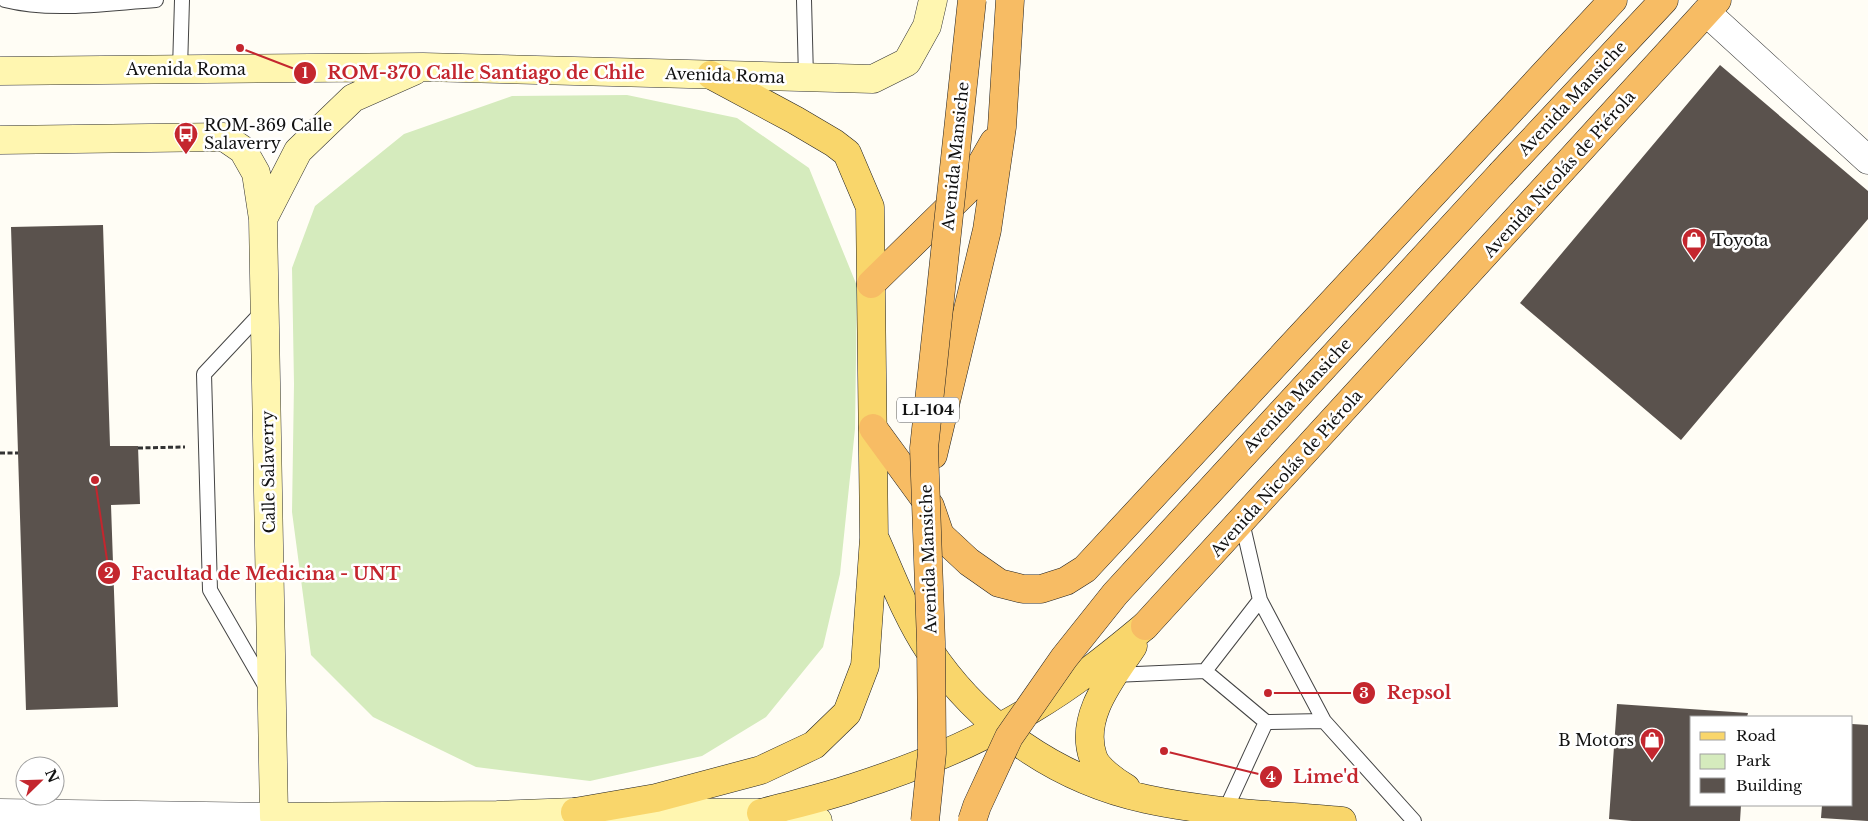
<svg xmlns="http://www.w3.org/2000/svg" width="1868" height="821" font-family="'Libre Baskerville',serif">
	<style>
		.green { fill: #d5ebbd }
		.building { fill: #5a524d }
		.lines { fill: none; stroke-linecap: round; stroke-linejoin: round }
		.service-casing { stroke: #444; stroke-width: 16 }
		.minor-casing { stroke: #444; stroke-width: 29 }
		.secondary-casing { stroke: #333; stroke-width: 29 }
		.primary-casing { stroke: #222; stroke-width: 29 }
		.trunk-casing { stroke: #222; stroke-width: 29 }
		.path { stroke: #333; stroke-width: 3; stroke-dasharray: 5 2.5; stroke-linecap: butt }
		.service { stroke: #fff; stroke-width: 14 }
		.minor { stroke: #fff; stroke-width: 28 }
		.secondary { stroke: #fff6b0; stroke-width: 28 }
		.primary { stroke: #f9d66b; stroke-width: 28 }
		.trunk { stroke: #f7bc64; stroke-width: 28 }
		.trunk-bridge-casing { stroke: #222; stroke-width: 29; stroke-linecap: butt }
		.trunk-bridge { stroke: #f7bc64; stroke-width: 28 }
		.labels { text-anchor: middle; stroke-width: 5; stroke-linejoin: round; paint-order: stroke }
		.shield { fill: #fff; stroke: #585858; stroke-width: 1 }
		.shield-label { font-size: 15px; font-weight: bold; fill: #111 }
		.street-label { font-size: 16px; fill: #111; stroke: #fff }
		.poi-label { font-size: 16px; fill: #111; stroke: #fff; text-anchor: start }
		.leader { fill: none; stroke: #c4262e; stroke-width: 2 }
		.callout-dot { fill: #c4262e; stroke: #fff; stroke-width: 2 }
		.mark-label { font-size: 15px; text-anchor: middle; font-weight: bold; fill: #fff }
		.callout-label { font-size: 18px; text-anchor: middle; font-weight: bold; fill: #c4262e; stroke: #fff; stroke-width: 5; stroke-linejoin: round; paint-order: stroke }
	</style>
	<rect width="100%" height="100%" fill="#fffdf5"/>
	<path class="green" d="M627,95l110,23 72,50 48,118 -2,143 -15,145 -17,73 -57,70 -64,39 -112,25 -114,-14 -103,-50 -62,-62 -19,-143 2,-128 -2,-116 23,-62 89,-72 108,-38z"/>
	<path class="building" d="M1720,65l148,126v28l-187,221 -161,-137z
		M103,225l7,221h28l2,58 -29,1 7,202 -92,3 -15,-483z
		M1617,704l131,9 -1,4h-55v88h49l-1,16h-108l-23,-2z
		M1852,724l16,1v96l-47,-3 1,-13h30z"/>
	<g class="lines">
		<defs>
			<path id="service" d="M5,0c47,12 103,3 151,0
				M804,0l2,77
				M180,69l2,-69
				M264,310l-60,64 6,216 56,97
				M1260,600l64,121
				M1205,671l61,51
				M1114,675l91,-4 55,-71 -18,-78
				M1225,811l41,-89 58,-1 90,100"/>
			<path id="minor" d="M1706,12l162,148
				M0,813l274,4 -1,4"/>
			<path id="secondary" d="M0,71l423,-4 450,12 34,-17 20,-36 6,-26
				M0,140l224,-3 19,13 13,23 7,46 11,598 223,-2 78,-3 186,1 57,8
				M263,219l35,-68 55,-53 61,-27"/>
			<path id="primary" d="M876,541c16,36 31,76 53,109 50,75 128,130 217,149 64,14 130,16 196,22
				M1126,788c-10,-6 -29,-19 -33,-31 -14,-41 19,-79 40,-111
				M575,812l81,-14 105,-28 53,-25 33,-32 18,-47 9,-128 -4,-331 -23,-54 -13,-10 -39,-23 -84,-45
				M761,813c30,-8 62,-15 91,-25 63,-20 124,-45 180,-79 41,-24 77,-53 113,-83"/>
			<path id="trunk" d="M1502,173l162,-173
				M871,284l95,-93 28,-49
				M873,428l57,78 10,29 29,27 30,21 24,6h18l25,-8 19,-12 528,-569
				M933,455l54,-225 15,-103 8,-127
				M1145,626l572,-626"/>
		</defs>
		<use href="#service" class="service-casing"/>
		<use href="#minor" class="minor-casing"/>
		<use href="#secondary" class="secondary-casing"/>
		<use href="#primary" class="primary-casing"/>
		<use href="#trunk" class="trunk-casing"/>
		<path class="path" d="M138,448l47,-1
			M0,453h18"/>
		<use href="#service" class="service"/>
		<use href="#minor" class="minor"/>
		<use href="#secondary" class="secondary"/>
		<use href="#primary" class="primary"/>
		<use href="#trunk" class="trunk"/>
		<defs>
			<path id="trunk-bridge" d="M925,821l7,-68 -1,-111 -7,-194 48,-448
				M972,821l5,-15 32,-69 55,-79 51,-64 387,-421"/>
		</defs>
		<use href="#trunk-bridge" class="trunk-bridge-casing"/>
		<use href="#trunk-bridge" class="trunk-bridge"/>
	</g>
	<defs>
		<symbol id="bus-pin" viewBox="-11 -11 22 30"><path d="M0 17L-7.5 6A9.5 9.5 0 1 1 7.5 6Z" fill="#c4262e" stroke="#fff"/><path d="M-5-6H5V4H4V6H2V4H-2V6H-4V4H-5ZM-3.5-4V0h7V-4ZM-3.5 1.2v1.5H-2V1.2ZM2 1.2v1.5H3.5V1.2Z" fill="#fff"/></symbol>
		<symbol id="shop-pin" viewBox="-11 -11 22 30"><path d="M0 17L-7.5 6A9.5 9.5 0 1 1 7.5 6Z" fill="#c4262e" stroke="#fff"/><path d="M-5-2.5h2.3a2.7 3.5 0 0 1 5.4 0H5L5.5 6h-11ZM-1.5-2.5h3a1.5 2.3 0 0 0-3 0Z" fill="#fff"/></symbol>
	</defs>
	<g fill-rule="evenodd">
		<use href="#bus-pin" x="172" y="120" width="28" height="38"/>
		<use href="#shop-pin" x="1680" y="226" width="28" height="38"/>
		<use href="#shop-pin" x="1638" y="726" width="28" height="38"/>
	</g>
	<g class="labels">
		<rect class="shield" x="897" y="397.5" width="62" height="25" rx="4"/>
		<g class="shield-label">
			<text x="928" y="415">LI-104</text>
		</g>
		<g class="street-label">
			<text x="186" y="75">Avenida Roma</text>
			<text transform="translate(725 75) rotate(2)" y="6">Avenida Roma</text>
			<text transform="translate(1572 98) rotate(-47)" y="6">Avenida Mansiche</text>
			<text transform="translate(955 156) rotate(-84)" y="6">Avenida Mansiche</text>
			<text transform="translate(1559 174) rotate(-48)" y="6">Avenida Nicolás de Piérola</text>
			<text transform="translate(1297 395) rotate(-47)" y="6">Avenida Mansiche</text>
			<text transform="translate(268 472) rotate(-91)" y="6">Calle Salaverry</text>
			<text transform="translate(1286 473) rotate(-48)" y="6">Avenida Nicolás de Piérola</text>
			<text transform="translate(928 559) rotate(-92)" y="6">Avenida Mansiche</text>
		</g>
		<g class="poi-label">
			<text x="204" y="131">ROM-369 Calle<tspan x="204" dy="18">Salaverry</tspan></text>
			<text x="1712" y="246">Toyota</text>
			<text x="1634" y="746" text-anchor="end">B Motors</text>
		</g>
	</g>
	<path class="leader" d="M240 48L305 73M95 480L109 573M1268 693L1364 693M1164 751L1271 777"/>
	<g class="callout-dot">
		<circle cx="240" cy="48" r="5"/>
		<circle cx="95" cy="480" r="5"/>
		<circle cx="1268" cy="693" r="5"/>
		<circle cx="1164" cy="751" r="5"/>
		<circle cx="305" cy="73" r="12"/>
		<circle cx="109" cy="573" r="12"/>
		<circle cx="1364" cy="693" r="12"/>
		<circle cx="1271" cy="777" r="12"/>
	</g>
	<g class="mark-label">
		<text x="305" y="78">1</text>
		<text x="109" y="578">2</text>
		<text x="1364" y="698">3</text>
		<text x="1271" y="782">4</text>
	</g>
	<g class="callout-label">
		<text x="486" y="79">ROM-370 Calle Santiago de Chile</text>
		<text x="266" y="580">Facultad de Medicina - UNT</text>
		<text x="1419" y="699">Repsol</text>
		<text x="1326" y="783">Lime'd</text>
	</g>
	<rect x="1690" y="716" width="162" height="90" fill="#ffffff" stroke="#a0a0a0"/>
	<rect x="1700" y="732" width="25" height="8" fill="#f9d66b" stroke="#a0a0a0"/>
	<text x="1736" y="741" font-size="15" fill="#111111">Road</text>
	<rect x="1700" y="754" width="25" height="15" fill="#d5ebbd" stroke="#a0a0a0"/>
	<text x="1736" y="766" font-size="15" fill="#111111">Park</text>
	<rect x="1700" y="778" width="25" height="15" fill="#5a524d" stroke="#a0a0a0"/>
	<text x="1736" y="791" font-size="15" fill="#111111">Building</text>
	<g transform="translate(40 781) rotate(67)"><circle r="24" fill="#ffffff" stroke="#a0a0a0"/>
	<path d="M0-4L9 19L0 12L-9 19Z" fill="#c4262e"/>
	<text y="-8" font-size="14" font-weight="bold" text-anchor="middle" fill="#111111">N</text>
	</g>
</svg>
